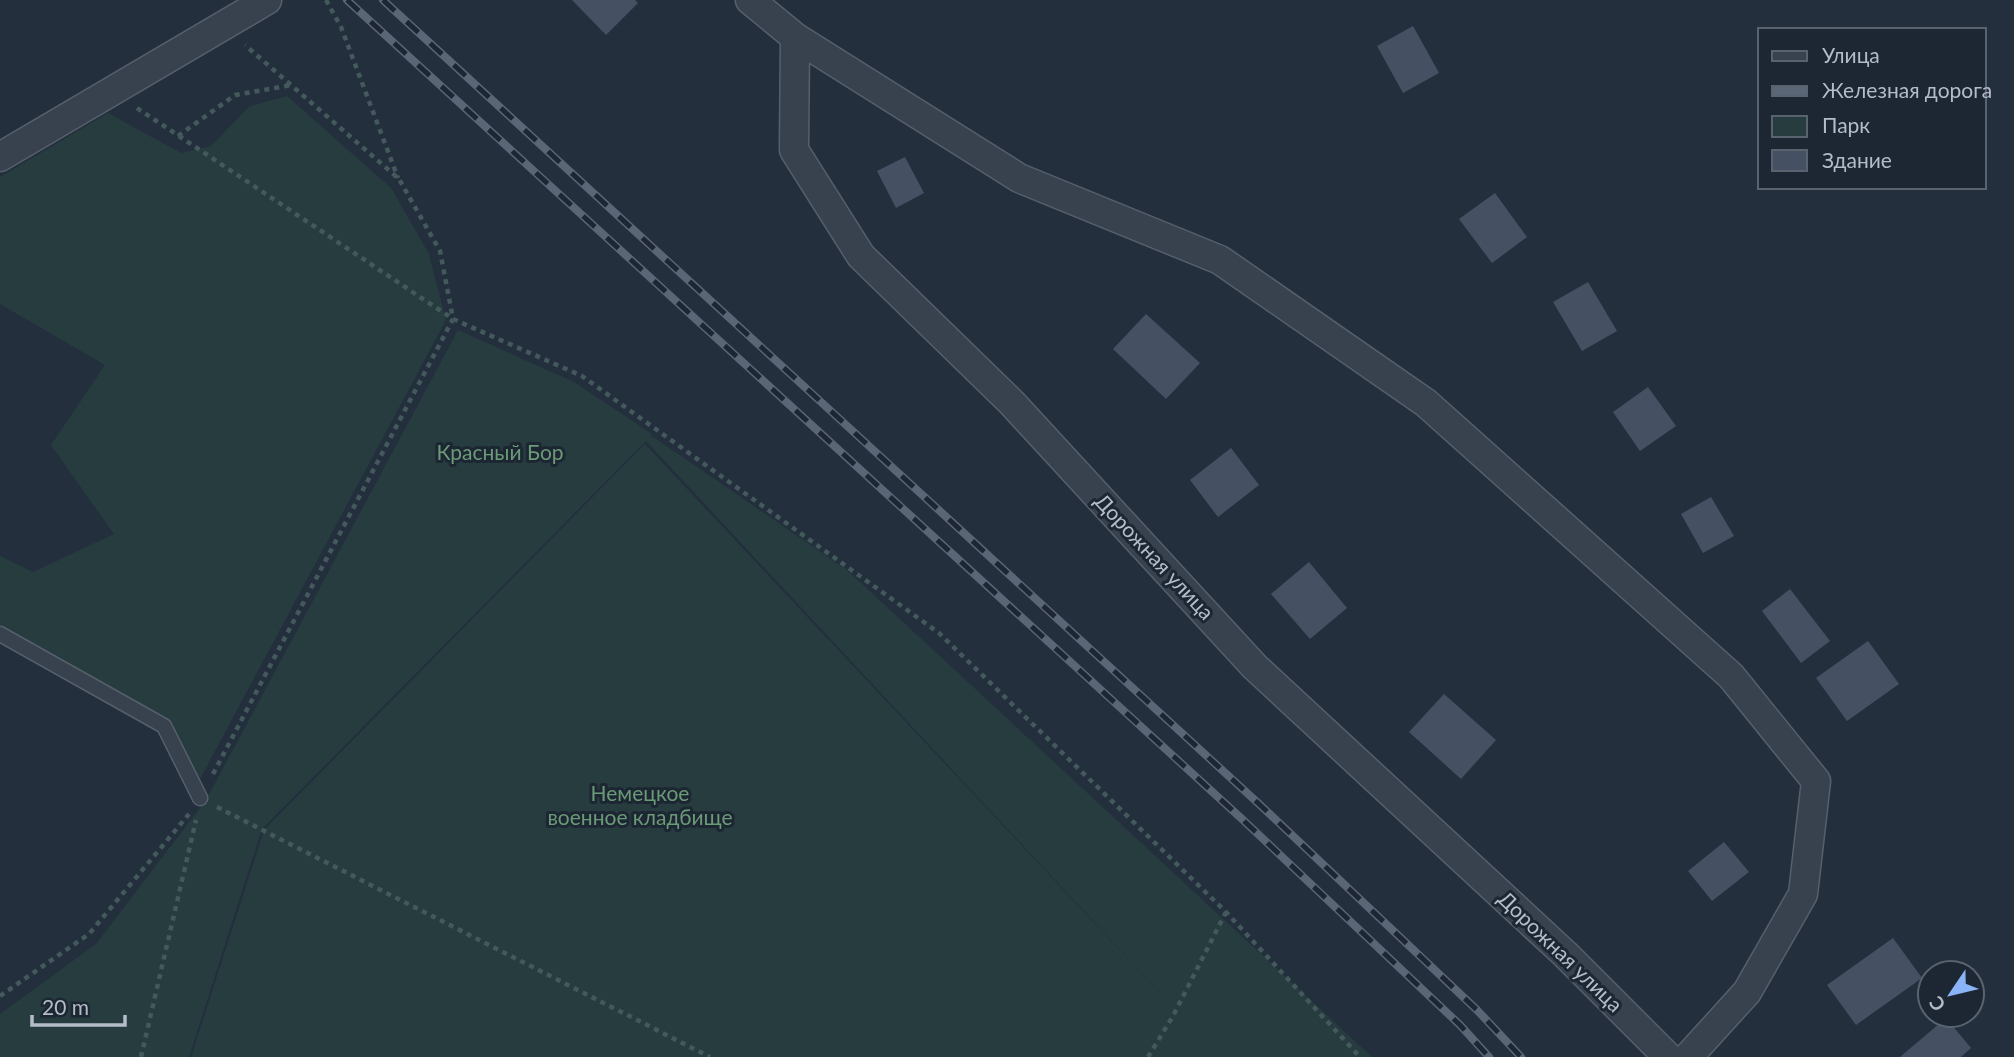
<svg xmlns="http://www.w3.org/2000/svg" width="2014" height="1057" font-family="Lato,sans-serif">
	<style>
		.green { fill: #263c3f }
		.building { fill: #455162 }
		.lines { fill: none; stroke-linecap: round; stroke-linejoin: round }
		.service-casing { stroke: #565f6c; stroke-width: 17 }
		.minor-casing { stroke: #565f6c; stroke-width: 31 }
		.path { stroke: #44595c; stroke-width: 4.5; stroke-dasharray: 5 5; stroke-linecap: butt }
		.service { stroke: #38414e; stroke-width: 14 }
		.minor { stroke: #38414e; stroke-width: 28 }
		.rail-casing { stroke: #5a6575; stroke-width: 8 }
		.rail { stroke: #1d2633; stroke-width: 5; stroke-dasharray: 16; stroke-linecap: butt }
		.labels { text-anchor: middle; stroke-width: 6; stroke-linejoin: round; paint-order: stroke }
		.park-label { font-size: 21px; fill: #6b9a76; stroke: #1d2633 }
		.street-label { font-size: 21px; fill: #b4bcc9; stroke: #1d2633 }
	</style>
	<rect width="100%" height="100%" fill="#242f3e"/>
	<path class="green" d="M287,96l104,92 38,66 17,66 -246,459 -34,-62 -166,-89v-72l33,16 81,-38 -63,-89 54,-80 -105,-61v-127l108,-64 73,40 30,-7 39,-40z
		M458,330l116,52 78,52 -2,4 2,-2 195,134 525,487h-1181l73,-227 381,-386 533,568 -532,-571 -384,388 -73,228h-189v-43l96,-70 110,-144z"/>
	<path class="building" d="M572,0h63l3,3 -32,32z
		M1413,26l26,47 -36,20 -26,-47z
		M905,157l19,36 -28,15 -19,-37z
		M1495,193l32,44 -35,26 -33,-44z
		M1588,282l29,49 -35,20 -29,-49z
		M1146,314l54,49 -34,36 -53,-50z
		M1648,387l28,39 -36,25 -27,-39z
		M1231,448l28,37 -41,32 -28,-37z
		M1711,497l23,39 -31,17 -22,-39z
		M1309,562l38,46 -37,31 -39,-45z
		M1790,589l40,52 -29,22 -39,-52z
		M1868,641l31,43 -52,37 -31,-43z
		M1444,694l52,46 -35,39 -52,-47z
		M1724,842l25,30 -37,29 -24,-30z
		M1893,938l29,40 -66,47 -29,-40z
		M1946,1018l25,30 -10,9h-61z"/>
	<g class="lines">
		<defs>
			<path id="service" d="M0,634l164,92 36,72"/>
			<path id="minor" d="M750,0l45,37 -1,113 67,106 151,147 243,264 310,287 103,103
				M795,37l224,141 201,82 206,143 305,273 85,105 -13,113 -56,98 -59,65
				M0,157l267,-157"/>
		</defs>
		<use href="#service" class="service-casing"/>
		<use href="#minor" class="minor-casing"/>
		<path class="path" d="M326,0l15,27 57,151
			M137,108l316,211 129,57 357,257 287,279 134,145
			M178,136l57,-41 57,-10
			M213,774l240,-455 -13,-68 -41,-72 -154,-134
			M217,807l493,250
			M0,996l89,-62 100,-120
			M141,1057l55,-237
			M1148,1057l25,-41 53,-104"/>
		<use href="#service" class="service"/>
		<use href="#minor" class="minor"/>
		<defs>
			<path id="rail" d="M347,0l895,819 218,206 29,32
				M383,0l875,803 219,207 44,47"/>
		</defs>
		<use href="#rail" class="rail-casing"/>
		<use href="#rail" class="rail"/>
	</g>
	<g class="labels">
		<g class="park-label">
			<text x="500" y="460">Красный Бор</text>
			<text x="640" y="801">Немецкое<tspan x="640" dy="24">военное кладбище</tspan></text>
		</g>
		<g class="street-label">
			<text transform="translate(1154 557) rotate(47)" y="7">Дорожная улица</text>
			<text transform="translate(1560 952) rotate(44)" y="7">Дорожная улица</text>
		</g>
	</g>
	<rect x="1758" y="28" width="228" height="161" fill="#1d2633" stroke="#59626f" stroke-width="2"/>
	<rect x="1772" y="51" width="35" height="10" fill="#38414e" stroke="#59626f" stroke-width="2"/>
	<text x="1822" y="63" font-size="21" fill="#b4bcc9">Улица</text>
	<rect x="1772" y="86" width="35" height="10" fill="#5a6575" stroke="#59626f" stroke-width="2"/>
	<text x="1822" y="98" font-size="21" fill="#b4bcc9">Железная дорога</text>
	<rect x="1772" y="116" width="35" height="21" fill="#263c3f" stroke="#59626f" stroke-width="2"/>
	<text x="1822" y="133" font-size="21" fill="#b4bcc9">Парк</text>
	<rect x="1772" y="150" width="35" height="21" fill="#455162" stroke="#59626f" stroke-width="2"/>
	<text x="1822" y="168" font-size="21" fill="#b4bcc9">Здание</text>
	<g transform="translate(1951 994) rotate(235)"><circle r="33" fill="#1d2633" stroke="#59626f" stroke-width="2"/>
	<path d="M0-5L12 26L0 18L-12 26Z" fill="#8ab4f8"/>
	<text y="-10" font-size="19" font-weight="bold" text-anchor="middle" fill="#b4bcc9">С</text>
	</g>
	<path d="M32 1015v10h93v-10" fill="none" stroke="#b4bcc9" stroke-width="3.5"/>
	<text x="42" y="1015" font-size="21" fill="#b4bcc9" stroke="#1d2633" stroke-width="5" paint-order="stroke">20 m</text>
</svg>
